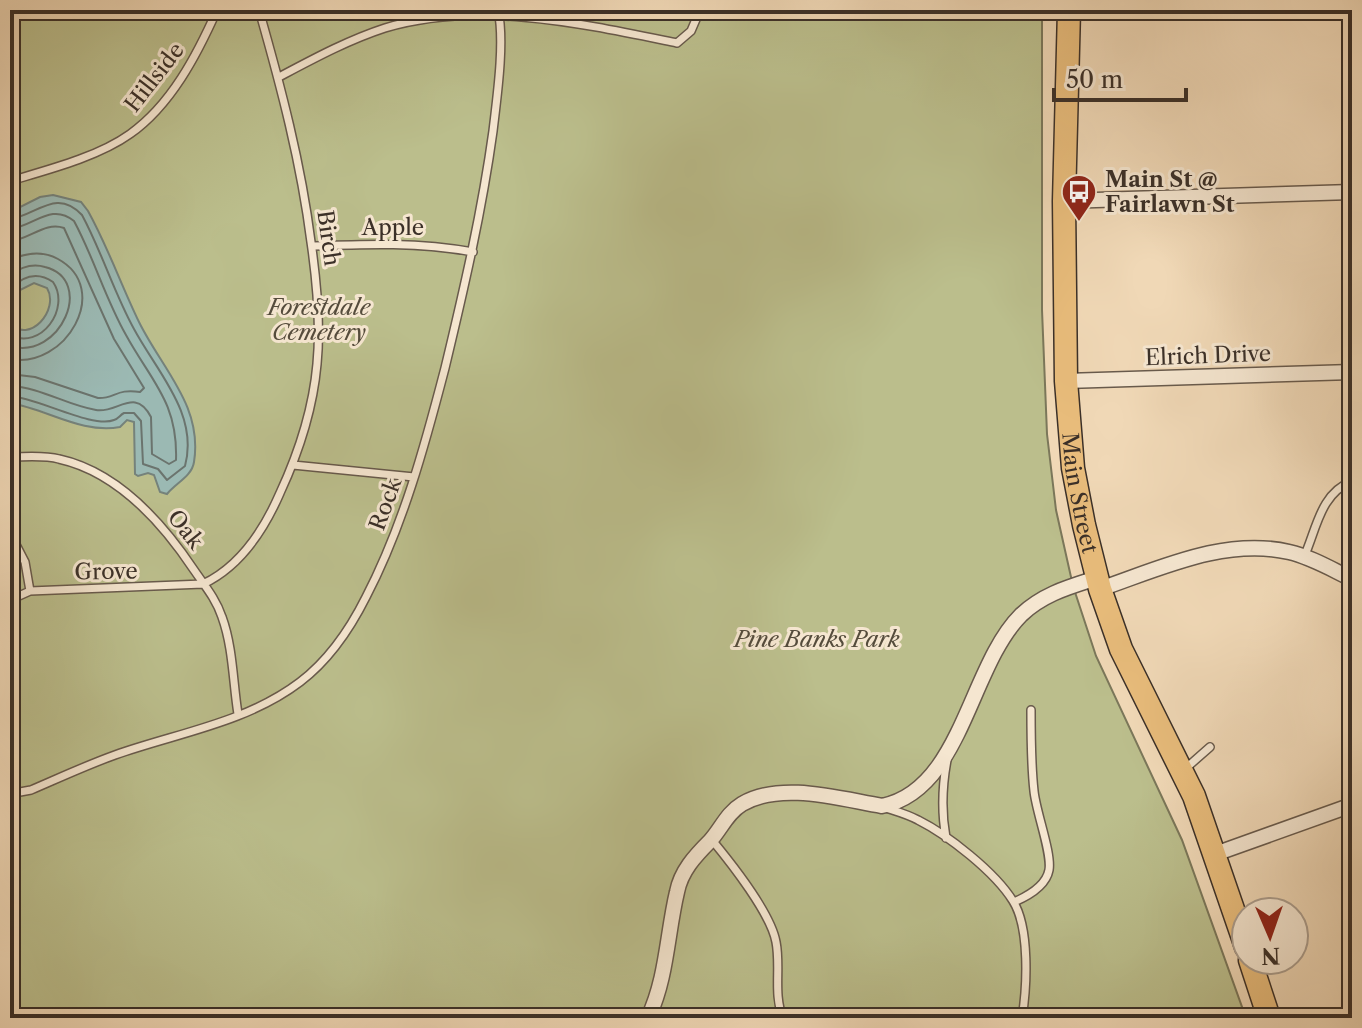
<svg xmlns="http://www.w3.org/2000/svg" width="1362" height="1028" font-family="'Libre Caslon Text',serif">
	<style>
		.green { fill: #bbbe8c; stroke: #7b775a; stroke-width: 2 }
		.water { fill: #9bb9b3; stroke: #75827b; stroke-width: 2 }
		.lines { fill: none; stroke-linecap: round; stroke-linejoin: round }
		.shore { stroke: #6b746e; stroke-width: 2 }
		.service-casing { stroke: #685a4c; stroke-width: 10 }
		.minor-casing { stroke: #685a4c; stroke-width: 17 }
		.primary-casing { stroke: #3b3028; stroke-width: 25 }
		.service { stroke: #f5e6d0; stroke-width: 7 }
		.minor { stroke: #f5e6d0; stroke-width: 14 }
		.primary { stroke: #e8bc7b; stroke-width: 22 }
		.labels { text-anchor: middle; stroke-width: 6; stroke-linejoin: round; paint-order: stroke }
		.street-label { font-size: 22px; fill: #3b3028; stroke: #f5e6d0 }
		.poi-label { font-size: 22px; font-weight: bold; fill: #3b3028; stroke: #f5e6d0; text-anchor: start }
		.park-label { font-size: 22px; font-style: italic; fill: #554c3c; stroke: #f5e6d0 }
	</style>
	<rect width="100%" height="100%" fill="#f0d8b6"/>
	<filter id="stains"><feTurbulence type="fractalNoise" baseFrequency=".0025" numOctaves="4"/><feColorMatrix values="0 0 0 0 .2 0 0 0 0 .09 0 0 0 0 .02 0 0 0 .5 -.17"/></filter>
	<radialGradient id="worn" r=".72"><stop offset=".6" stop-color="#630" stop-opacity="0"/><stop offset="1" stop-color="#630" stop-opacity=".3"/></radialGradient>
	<path class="green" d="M10,10h1032v300l5,124 9,76 17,76 23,70 86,184 64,178h-1236z"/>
	<path class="water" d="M53,195l28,7 7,9c20,36 33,74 51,111 23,47 64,84 55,140 -2,14 -18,21 -27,32l-7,-2 -6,-17 -6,-2 -10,3 -3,-2 -1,-52 -7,-2 -7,7c-39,7 -73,-18 -110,-24v-80c19,22 50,-13 37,-35l-13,-5 -16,8 -8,13v-92l30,-15z"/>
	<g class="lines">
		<path class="shore" d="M10,219c26,-3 46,-32 72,-4 20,37 32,78 52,114 23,43 65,85 51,137l-18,14 -9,-11 -15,-5 -2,-43 -7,-8h-10c-4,2 -6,6 -10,7 -21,9 -78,-23 -104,-24
			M10,229c23,-2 41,-27 64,-8 20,37 31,77 52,114 25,46 52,67 50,125l-7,4 -17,-10 -1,-37c-16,-31 -34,-3 -55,-7 -30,-5 -56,-23 -86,-24
			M10,241c19,-1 35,-20 54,-13l50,111 30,49 -4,4c-23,-4 -26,7 -42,6l-63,-21 -25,-3
			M10,260c15,-7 32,-10 48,-1 55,30 7,111 -48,100
			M10,275c11,-8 22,-12 35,-8 51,13 15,94 -35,79
			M10,289c13,-13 27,-18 43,-7 18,26 -12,69 -43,53"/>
		<defs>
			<path id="service" d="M10,19l5,-9
				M279,77c34,-18 69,-37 106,-49 93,-28 199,-4 292,15l14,-12 9,-21
				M10,181c37,-11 88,-24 120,-47 41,-29 67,-79 87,-124
				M312,246c55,-2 106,-4 161,6
				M10,457c16,0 34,-2 49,2 59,13 103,63 135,111 11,16 22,29 28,47 11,30 11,66 16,97
				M293,465l121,12
				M10,533l15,29 5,29
				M1304,557c13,-29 16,-63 48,-76
				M10,600l20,-9 173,-7c38,-18 61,-54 77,-91 19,-41 33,-84 37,-129 4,-41 0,-81 -6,-122 -10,-79 -30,-155 -52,-232
				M1185,769l25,-22
				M10,783l3,6 7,3 11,-2c28,-12 56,-25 84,-35 62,-22 131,-32 185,-73 29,-22 50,-53 66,-85 37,-71 59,-152 79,-229 19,-79 37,-157 48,-237 4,-34 12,-89 5,-121
				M883,807c12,4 24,7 35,13 30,15 77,52 95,81 17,27 14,86 9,117
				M946,838c-5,-27 -4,-51 1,-78
				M712,840c19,23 59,74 64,102 5,25 -3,52 7,76
				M1014,902c14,-6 32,-16 35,-32 3,-17 -13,-58 -15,-79 -3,-27 -3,-54 -3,-81"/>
			<path id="minor" d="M1064,201l288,-9
				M1066,381l286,-9
				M1100,589c59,-20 125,-52 189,-37 22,5 42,17 63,27
				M1215,854l137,-49
				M648,1018c19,-40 19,-84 29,-126 4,-21 18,-36 33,-51 11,-12 17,-28 32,-37 39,-23 98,-5 140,2 80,-16 87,-139 139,-191 22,-21 48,-28 76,-37"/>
			<g id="primary">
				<path id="s1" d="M1069,10l-5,191 2,180 7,87 11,57 16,64 21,60 73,147 52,151"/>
				<path d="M1250,960l19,58"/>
			</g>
		</defs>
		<use href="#service" class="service-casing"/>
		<use href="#minor" class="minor-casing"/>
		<use href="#primary" class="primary-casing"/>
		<use href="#service" class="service"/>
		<use href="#minor" class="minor"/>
		<use href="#primary" class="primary"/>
	</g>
	<defs>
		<symbol id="bus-pin" viewBox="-11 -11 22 30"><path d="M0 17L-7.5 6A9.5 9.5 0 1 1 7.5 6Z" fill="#8f2418" stroke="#f5e6d0"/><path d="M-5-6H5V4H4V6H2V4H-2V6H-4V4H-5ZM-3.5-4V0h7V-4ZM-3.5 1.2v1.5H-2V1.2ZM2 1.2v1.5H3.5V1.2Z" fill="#fff"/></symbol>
	</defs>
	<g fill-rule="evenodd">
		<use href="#bus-pin" x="1059" y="172" width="40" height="54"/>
	</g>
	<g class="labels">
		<g class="street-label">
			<text transform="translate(154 77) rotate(-52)" y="8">Hillside</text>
			<text x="393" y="235">Apple</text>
			<text transform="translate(329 238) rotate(82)" y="8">Birch</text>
			<text transform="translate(1208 355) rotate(-2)" y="8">Elrich Drive</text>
			<text dy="8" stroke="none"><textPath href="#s1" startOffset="484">Main Street</textPath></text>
			<text transform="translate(385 504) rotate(-70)" y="8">Rock</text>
			<text transform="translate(186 529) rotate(52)" y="8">Oak</text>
			<text transform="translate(106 571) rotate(-1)" y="8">Grove</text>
		</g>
		<g class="poi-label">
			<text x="1105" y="187">Main St @<tspan x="1105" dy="25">Fairlawn St</tspan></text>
		</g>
		<g class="park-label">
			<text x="319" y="315">Forestdale<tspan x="319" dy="25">Cemetery</tspan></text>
			<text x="817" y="647">Pine Banks Park</text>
		</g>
	</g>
	<rect width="1362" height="1028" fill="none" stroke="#f0d8b6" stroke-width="40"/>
	<rect x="12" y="12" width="1338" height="1004" fill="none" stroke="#3b3028" stroke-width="4"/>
	<rect x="20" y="20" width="1322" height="988" fill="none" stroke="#3b3028" stroke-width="2"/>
	<g transform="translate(1270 936) rotate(178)"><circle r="38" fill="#f5e6d0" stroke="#ab9d8d" stroke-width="2"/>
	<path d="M0-6L14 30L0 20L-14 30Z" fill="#8f2418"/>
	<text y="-12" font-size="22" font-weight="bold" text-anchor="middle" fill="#3b3028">N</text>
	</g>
	<path d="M1054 88v12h132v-12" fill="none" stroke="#3b3028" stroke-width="4"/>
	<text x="1066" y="88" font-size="24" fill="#3b3028" stroke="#f5e6d0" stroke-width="6" paint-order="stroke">50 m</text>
	<rect width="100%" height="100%" filter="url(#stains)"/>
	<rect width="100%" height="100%" fill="url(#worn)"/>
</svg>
